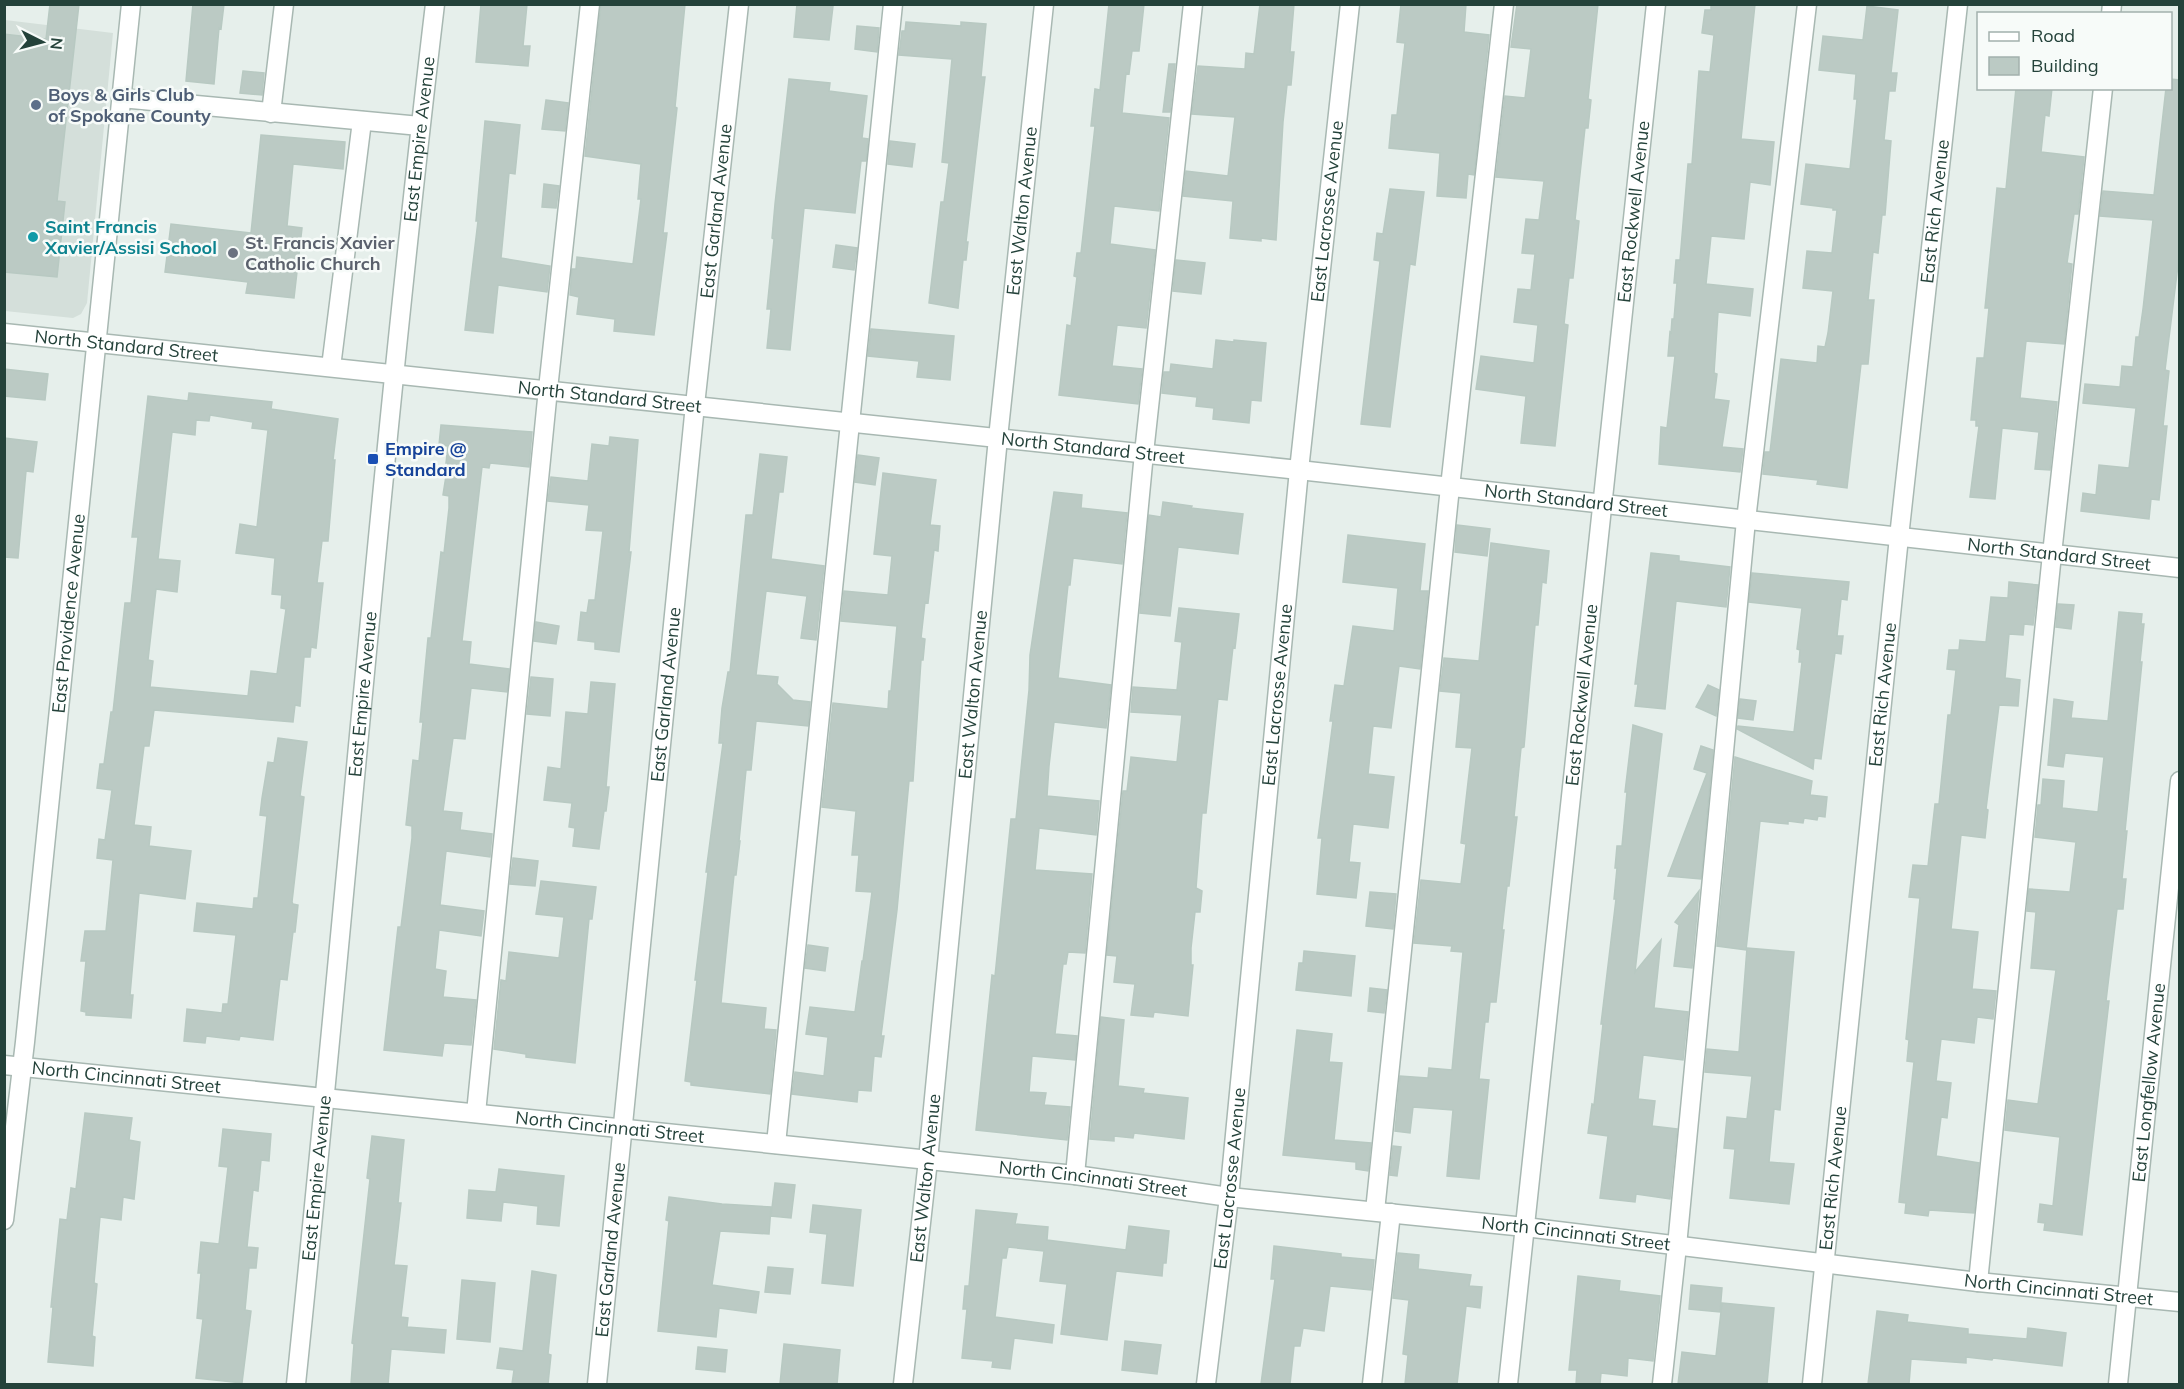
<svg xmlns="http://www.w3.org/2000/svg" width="2184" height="1389" font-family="Mulish,sans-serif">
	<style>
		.built { fill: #d4dfda }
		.building { fill: #bbcac4; stroke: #b8c9c2; stroke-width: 1.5; fill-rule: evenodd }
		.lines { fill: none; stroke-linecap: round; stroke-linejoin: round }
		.minor-casing { stroke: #a8b8b2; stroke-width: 21 }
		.minor { stroke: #fff; stroke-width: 18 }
		.service-dot { fill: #5c6f8a; stroke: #f7fbf9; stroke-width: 2 }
		.culture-dot { fill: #0f9aa8; stroke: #f7fbf9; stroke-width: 2 }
		.worship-dot { fill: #6b7280; stroke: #f7fbf9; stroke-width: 2 }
		.transit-dot { fill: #1a4fb4; stroke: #f7fbf9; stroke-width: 2 }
		.labels { text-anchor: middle; stroke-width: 5; stroke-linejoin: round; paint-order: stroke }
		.service-label { font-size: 18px; font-weight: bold; fill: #4e5e75; stroke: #f7fbf9; text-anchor: start }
		.street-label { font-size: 18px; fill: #24423a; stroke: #f7fbf9 }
		.culture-label { font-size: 18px; font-weight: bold; fill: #0d838f; stroke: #f7fbf9; text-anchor: start }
		.worship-label { font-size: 18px; font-weight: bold; fill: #5b616d; stroke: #f7fbf9; text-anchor: start }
		.transit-label { font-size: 18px; font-weight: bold; fill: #164399; stroke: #f7fbf9; text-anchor: start }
	</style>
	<rect width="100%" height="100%" fill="#e6efeb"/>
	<path class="built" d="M5,20l108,13 -26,270 -6,11 -8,4 -68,-7z"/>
	<path class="building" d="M50,4h29l-22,197 8,1 -8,75 -53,-5v-238l42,5z
		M193,4h31l-3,25 -2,-1 -5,56 -28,-3z
		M481,4h46l-4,42h7l-2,20 -52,-4z
		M601,4h84l-10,103 2,1 -14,125h4l-13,102 -40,-4 1,-12 -38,-5 2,-17 -9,-2 2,-26h4l1,-12 56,7 8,-65h-3l3,-35 -56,-8z
		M797,4l36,2 -4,34 -35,-3z
		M1109,4h35l-5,47h-7l-3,23 -3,-1 -4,40 47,5 -10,93 -45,-5 -4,38 45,6 -9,78 -29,-3 -5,41 30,3 -4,35 -79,-9 8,-70 4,1 6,-49 -3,-1 3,-23h4l14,-127h-4l4,-37 5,1z
		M1260,4h34l-4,48h4l-3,33h-4l-4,37 -7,118 -15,-2v3l-31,-3 3,-37 -50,-5 3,-25 42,5 7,-59 -43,-3 6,-48 47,3 1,-16 8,1z
		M1401,4h65l-2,28 25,3 -15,140 -6,-1 -2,24 -29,-2 3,-43 -51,-5 3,-33h5l8,-72 -8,-1z
		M1517,4h81l-10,95 3,1 -3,28h-3l-10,92 4,1 -6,57h-4l-5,46 4,1 -13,121 -34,-3 5,-47 -50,-7 5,-33 53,7 4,-38 -24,-3 4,-33 13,1 4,-36 -13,-1 4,-34 13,1 5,-39 -48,-4 9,-81 20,2 6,-49 -20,-2z
		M1711,4h44l-14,135 33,3 -4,43 -20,-3 -6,57 -33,-3 -5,48 47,5 -3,27 -32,-4 -4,61 3,1 -3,25 15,2 -7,46 21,2 -3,23 -81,-8 2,-37 6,1 8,-72h-7l2,-24 1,1 1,-14h2l3,-36h-3l2,-23h4l8,-96h4l7,-93 11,1 4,-37 -12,-2 3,-23h6z
		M1867,6l31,4 -7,63h6l-2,18h-6l-5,49 7,1 -6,74h-3l-4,38 -5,-1 -5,48h6l-6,64h-7l-14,124 -30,-4 1,-4 -55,-6 2,-22h5l11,-93 36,4 1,-17 7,1 3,-14 5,-42 -30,-3 4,-37 25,2 5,-43h-4v-2l-32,-4 5,-40 44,5 7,-70h-3l2,-25 -37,-4 4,-34 40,4z
		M906,22l55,4v-4l25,2 -5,53h4l-19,165h2l-2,18h-3l-5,48 -29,-5 12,-101h3l5,-39 -7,-1 10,-103 -53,-4 3,-24h3z
		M857,26l22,2 -2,24 -22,-3z
		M1169,64h6l-5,48h-7z
		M243,71l21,2 -2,22 -22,-2z
		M789,79l41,4 -1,8 38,5 -5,42 6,1 -2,22h-5l-6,52 -51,-5 -14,142 -23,-2 4,-39h-4l7,-70 -2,-1 3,-34z
		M2170,79l10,1v169l-15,121 4,1 -6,55h4l-8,74 -8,-1 -2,20 -68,-8 2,-18 13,2 3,-30 30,3 7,-60 -53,-5 2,-19 35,3 2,-21 11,1 3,-30h3l4,-28 10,-89 -53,-4 3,-25 51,4 12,-107h4z
		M2016,88h36l-3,28 -4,-1 -4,37 43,5 -6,57h-4l-7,49 5,1 -8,80 -38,-3 -6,57 37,4 -7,68 -15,-1 4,-37 -37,-4 -7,71 -25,-2 9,-71h-3v-6h-5l6,-62h7l5,-50h-4l12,-120 9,1z
		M546,100l22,3 -3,28 -23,-2z
		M485,121l35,4 -5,49 -6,-1 -8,85 49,8 -3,26 -49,-7 -5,48 -28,-3 13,-109h-2z
		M261,135l84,7 -2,27 -50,-5 -6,62 15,2 -8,70 -48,-5 2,-11 -83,-10 6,-48 80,9z
		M890,141l25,3 -3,23 -24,-3z
		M544,184l15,2 -3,22 -14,-1z
		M1390,189l34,3 -9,73 -5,-1 -20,163 -29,-3 19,-163 -6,-1 3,-27 6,1z
		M836,245l21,3 -3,22 -21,-3z
		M1176,260l29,3 -4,31 -28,-3z
		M871,329l83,7 -4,44 -33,-3 2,-16 -51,-5z
		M1216,340l18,2v-2l32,3 -5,58 -10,-1 -2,23 -36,-4 1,-11 -18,-2 1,-9 -35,-4 2,-21h6l1,-8 42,5z
		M4,369l44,5 -3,26 -41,-4z
		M189,393l83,9 -1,7 67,10 -5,41h2l-7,81h-6l-5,42h6l-7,65 -5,-1 -1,10h-6l-4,49 -5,-1 -2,17 -139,-12 -5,36h-5l-10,79 17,2 -2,19 42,5 -6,48 -46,-6 -9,102h3l-2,23 -45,-3v-3l-5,-1 5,-50h-5l4,-30h21l7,-71 -16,-2 2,-19 6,1 7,-50 -15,-2 3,-24h4l7,-52h2l12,-109h6l7,-66h-6l16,-141 40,5zM210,415l43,7 -1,6 16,2 -11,97 -17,-3 -4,29 39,5 -3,36 10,1 -1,13 5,1 -9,65 -26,-3 -3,25 -98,-9 3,-26 -5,-1 8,-71 21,3 3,-31 -22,-2 14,-127 23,3 1,-15 13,1z
		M441,425l91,7 -3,35 -39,-4 -1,5 -7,-1 -20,174 9,1 -2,22 40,5 -2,23 -36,-4 -6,51 -12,-1 -10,73 19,2 -2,17 32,4 -2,23 -44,-6 -6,54 44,6 -3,25 -42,-6 -4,39 11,2 -3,26 33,3 -5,45 -27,-2 -2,13 -58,-6 14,-123h3l11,-89v-12l-6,-1 7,-65 6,1 4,-39h-3l8,-84h3l10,-86 3,1 5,-45v-12l-6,-1 5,-32h-2l2,-17 -9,-1z
		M610,437l28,3 -9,112h2l-12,100 -24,-3v-7l-17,-2 3,-28 6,1 2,-13h6l8,-69 -17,-1 3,-25 -41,-4 3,-24 37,4 4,-37 17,2z
		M4,438l33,4 -4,30 -7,-1 -8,87 -14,-1z
		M760,454l27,3 -4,35h-4l-8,67 53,7 -8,74 -15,-2 6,-42 -41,-5 -10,84 22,2 -1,7 16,16 17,2 -2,24 -52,-5 -5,49h-5l-7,71h1l-4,34h-2l-7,68 -6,60 45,5 -2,21 12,1 -6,64 -79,-9v-3l-6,-1 12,-101h-2l13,-108h-2l17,-129h-4l3,-35 6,-36h2l16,-157h7z
		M858,455l21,3 -4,27 -20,-3z
		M883,473l53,7 -6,45 10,1 -2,25 -4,-1 -6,53 -3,-1 -4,36 4,1 -2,21h-2l-8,121h-4l-12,129 -16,126h3l-3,21 -7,-1 -3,35 -13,-1 -1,12 -65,-8 3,-22 29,4 4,-39 -22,-3 4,-27 45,5 7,-51h1l9,-69 -16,-1 3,-36h-7l4,-44 -34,-4 11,-104 55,6 1,-18h2l6,-65 -56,-5 3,-30 44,4 4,-39 -18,-2z
		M1054,492l28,3 -1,13 46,5 -5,51 -49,-6 -3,27h-2l-10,93 53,7 -5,43 -52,-6 -5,44 -2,30 52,5 -3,34 -57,-7 -4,42 57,4 -7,79 -17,-1 -2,12h-3l-8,70 22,2 -2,24 -43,-4 -3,36 17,1 -2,12 26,2 -3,33 -91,-10 16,-155 3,1 16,-157h5l13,-129 1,-35z
		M1163,502l29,4 -1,2 52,6 -5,40 -60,-7 -8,69 -30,-3 9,-98 12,2z
		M1457,525l33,4 -3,27 -32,-4z
		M1348,535l77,9 -5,47h8l-8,78 -21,-3 -8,62 -18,-2 -5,48 26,3 -6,51 -35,-4 -4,38 11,1 -4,35 -39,-4 5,-56h-4l15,-117h-3l5,-36 9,1 9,-60 41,5 4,-43 -55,-6z
		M1491,543l58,8 -3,32 -4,-1 -4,43h-3l-11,122 -3,1 -7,69h3l-8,69h-2l-5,44h2l-8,72h-6l-2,20h-3l-6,57 10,1 -10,99 -32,-3 6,-66 -40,-3 -3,26 -15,-2 5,-55 28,2 1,-10 23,2 11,-118 -12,-1 1,-5 -38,-3 7,-63 40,4 5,-40 -5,-1 11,-95 -16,-1 5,-54 -21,-2 4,-33 35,3z
		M1651,553l28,3v5l51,6 -4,40 -50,-6 -11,108 -30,-3 3,-22h-3z
		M1752,573l97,9 -2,18 -6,-1 -4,37h6l-2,18 -6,-1 -14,106 -7,-1 -1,11 -76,-40 1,-3 56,6 8,-70h-3l1,-12 -3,-1 5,-41 -53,-6z
		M2009,582l29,3 -5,40 -9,-1 -1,11 -14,-1 -4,44 15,2 -2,26 -19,-1 -13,104 2,1 -3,28 -24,-3 -10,94 27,3 -6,57 24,2 -3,28 -16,-2 -3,26 -33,-4 -5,42 15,2 -4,35 -6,-1 -5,39 43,7 -5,50 -45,-3 -1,6 -23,-3 1,-10 -7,-1 15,-140 -7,-1 2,-21 -3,-1 14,-141 -11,-1 4,-32 15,1 7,-62h4l9,-89h3l5,-45 -9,-1 2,-19h10l1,-10 26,2 5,-45 17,1z
		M2058,604l16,1 -3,24 -15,-2z
		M1179,608l60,6 -4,34 -2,-1 -6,53 -9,-1 -12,114h-4l-6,75 6,3 -2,21h-5l-4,36v17h2l-5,51 -34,-4 -1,5 -22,-2 4,-31 -21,-2 3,-26 -10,-1 16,-164h4l4,-34 46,5 5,-47 -51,-3 2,-25 44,3 5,-48 -7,-1z
		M2119,612l23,2 -1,10h3l-4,38h2l-17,169h2l-5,48h4l-3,30h-6l-11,92h3l-27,234 -38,-5 1,-7 -7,-1 2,-18 13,2 7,-69 -55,-7 3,-30 30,4 18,-134 -25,-2 5,-56 -9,-1 2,-22 41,3 6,-50 -41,-5 3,-32h3l2,-26 21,2 -2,27 36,4 6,-55 -39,-4 -2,14 -15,-2 6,-66 19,3 -2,16 37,3z
		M536,622l23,4 -3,18 -22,-3z
		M531,677l22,2 -3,37 -23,-2z
		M591,682l24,2 -9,103h3l-3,24h-2l-5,38 -26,-3 2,-18 -6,-1 3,-24 -28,-3 4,-33 13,2 5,-57 22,2z
		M1708,685l11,5 -3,26 -20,-9z
		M1740,699l16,2 -3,19 -15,-2z
		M1633,725l29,9 -27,238 26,-32 -7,68 34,4 -5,48 -40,-5 -5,44 17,2 -3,25 25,3 -7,70 -34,-5 -1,8 -35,-4 8,-62 -20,-3 4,-29 2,1 9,-81h-2l15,-125h-2l3,-31h-2l2,-22h5l5,-54h-2z
		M278,738l29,4 -7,54 4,1 -12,105 1,2 5,1 -3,27h-2l-6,48 -7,-1 -7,61 -33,-4 -1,4 -33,-4 -1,7 -21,-2 3,-32 35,4 1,-9h5l8,-69 -42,-4 3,-28 56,6 1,-11h4l9,-82 -7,-1 2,-17 6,-36 6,1z
		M1701,746l12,4 -12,129 -33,-3 39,-103 -13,-4z
		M1735,757l77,24 -2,14 17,2 -2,20 -7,-1 -1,4 -13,-2 -1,5 -15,-2v3l-28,-3 -14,129 -29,-4z
		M513,858l25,3 -3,25 -25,-2z
		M541,881l55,6 -4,32h-3l-14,144 -49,-6v-3l-32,-5 7,-69 5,1 3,-29 50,6 5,-41 -28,-3z
		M1699,891l-7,77 -18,-2 5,-41 -4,-3z
		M1370,892l26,2 -3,35 -27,-3z
		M808,945l20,3 -3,23 -20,-3z
		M1747,948l47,4 -14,158 -6,-1 -5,53 25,2 -5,40 -59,-6 5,-49 -11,-1 3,-31 20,2 5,-43 -47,-4 2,-23 32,3z
		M1304,951l51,5 -4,40 -55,-6 3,-27h4z
		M1370,988l17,2 -3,23 -16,-2z
		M1101,1017l23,3 -6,66 26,3 -1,4 45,5 -4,41 -50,-6 -1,5 -19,-2v5l-24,-2z
		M1297,1030l35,4 -3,28 13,1 -8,77 37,3 -3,28 -12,-2v-7l-73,-7z
		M85,1113l47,5 -3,22 11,2 -6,57 -11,-2 -2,23 -21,-3 -6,66 3,1 -5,52 3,1 -2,29 -45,-4 5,-55h-2l9,-88 7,1 4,-32 5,1z
		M223,1129l48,5 -2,27 -8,-1 -3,31 -5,-1 -6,57 11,1 -2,20h-7l-4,42 6,1 -9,72 -46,-5 7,-59 -6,-1 4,-45h-3l3,-31 18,2 9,-77 -9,-1z
		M372,1136l32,4 -6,63h3l-7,62 13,1 -6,51 7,1 -1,9 39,3 -2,23 -53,-4 -3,35h-37l3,-40 -2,-1 18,-164 -3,-1z
		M1393,1146l8,1 -4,29 -7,-1z
		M499,1169l65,7 -5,50 -22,-2 1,-18 -35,-4 -2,19 -34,-3 2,-28 27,2z
		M775,1183l20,2 -4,33 -20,-2z
		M669,1197l53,7 49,3 -2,27 -49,-3 -8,54 47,7 -3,21 -37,-5 -3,29 -58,-6 11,-110 -3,-1z
		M813,1205l48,5 -8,76 -31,-3 5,-49 -17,-2z
		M976,1210l41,4 -2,10 33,3 -1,13 79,10 3,-24 40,5 -3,32h-3l-1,13 -46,-5 -9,69 -46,-6 6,-50 -27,-3 4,-30 -36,-4 -2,11h-4l-7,59 59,8 -2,18 -38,-5 -4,31 -18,-2 1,-6 -31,-3 5,-49h-4l2,-23h4z
		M1274,1246l67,8v3l33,3 -3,30 -41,-4 -6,45 -21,-3 -3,18h-6l-4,38h-29l14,-105h-4z
		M1398,1253l21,2 -1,14 53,6 -2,11 13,1 -2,21 -14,-2 -9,78h-52l3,-29 -5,-1 6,-54 -16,-2z
		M768,1267l25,2 -3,25 -25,-2z
		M532,1271l24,4 -8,79 3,1 -3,29h-36l2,-14 -17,-2 3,-20 23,3z
		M1578,1276l42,5 -1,10 41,5 -7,65 -25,-3 -1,18 -26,-3 -1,11h-24l1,-14h-8z
		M462,1280l33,3 -5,59 -33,-3z
		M1691,1285l31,3 -2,24 -31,-3z
		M1722,1303l52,5 -7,76h-89l4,-32 34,4z
		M1877,1311l31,4 -1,7 61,7v5l59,5 1,-11 38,5 -4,33 -69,-8 -1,2 -26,-3v6l-55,-4 -2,25h-41z
		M1125,1341l36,4 -4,29 -35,-4z
		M784,1344l56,6 -3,34h-57z
		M698,1347l29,3 -2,22 -29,-3z"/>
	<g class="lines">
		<defs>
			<g id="minor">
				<path d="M2111,14l1,-10"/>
				<path d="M121,98l299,28"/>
				<path d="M271,113l13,-109"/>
				<path id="s1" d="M4,333l1295,137 881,98"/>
				<path d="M331,367l31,-246"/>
				<path id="s2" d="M4,1065l1071,110 154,22 296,30 453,55 202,20"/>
				<path d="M476,1113l72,-724 42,-385"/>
				<path d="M776,1144l117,-1140"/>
				<path d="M1075,1175l69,-722 49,-449"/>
				<path d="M1375,1211l75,-724 54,-483"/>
				<path id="s3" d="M4,1220l21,-178 106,-1038"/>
				<path d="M1978,1282l74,-728 51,-466"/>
				<path id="s4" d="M296,1384c48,-459 84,-920 139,-1380"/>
				<path id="s5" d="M597,1384l98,-979 44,-401"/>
				<path id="s6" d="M903,1384l25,-224 70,-722 46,-434"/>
				<path id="s7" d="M1206,1384l23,-187 70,-727 51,-466"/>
				<path d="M1372,1384l19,-171"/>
				<path id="s8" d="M1508,1384l148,-1380"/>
				<path d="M1662,1384l15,-138 69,-726 61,-516"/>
				<path id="s9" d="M1812,1384l87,-847 59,-533"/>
				<path id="s10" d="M2118,1384l62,-603"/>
			</g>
		</defs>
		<use href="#minor" class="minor-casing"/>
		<use href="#minor" class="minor"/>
	</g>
	<circle class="service-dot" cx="36" cy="105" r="6"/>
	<circle class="culture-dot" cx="33" cy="237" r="6"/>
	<circle class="worship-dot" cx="233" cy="253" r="6"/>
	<rect class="transit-dot" x="367" y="453" width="12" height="12" rx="3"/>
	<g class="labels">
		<g class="service-label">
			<text x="48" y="101">Boys &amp; Girls Club<tspan x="48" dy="21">of Spokane County</tspan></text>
		</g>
		<g class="street-label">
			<text dy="6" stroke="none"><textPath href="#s4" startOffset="1251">East Empire Avenue</textPath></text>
			<text dy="6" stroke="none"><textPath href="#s5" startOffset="1179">East Garland Avenue</textPath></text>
			<text dy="6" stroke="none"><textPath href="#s6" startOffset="1179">East Walton Avenue</textPath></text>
			<text dy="6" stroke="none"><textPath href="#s7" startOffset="1179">East Lacrosse Avenue</textPath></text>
			<text dy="6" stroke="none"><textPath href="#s8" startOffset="1179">East Rockwell Avenue</textPath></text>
			<text dy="6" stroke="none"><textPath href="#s9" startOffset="1179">East Rich Avenue</textPath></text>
			<text dy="6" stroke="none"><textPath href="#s1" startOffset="123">North Standard Street</textPath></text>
			<text dy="6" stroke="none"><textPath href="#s1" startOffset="609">North Standard Street</textPath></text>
			<text dy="6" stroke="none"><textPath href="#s1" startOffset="1095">North Standard Street</textPath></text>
			<text dy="6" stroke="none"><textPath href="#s1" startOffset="1581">North Standard Street</textPath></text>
			<text dy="6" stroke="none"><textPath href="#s1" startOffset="2067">North Standard Street</textPath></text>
			<text dy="6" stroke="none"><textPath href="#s3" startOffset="610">East Providence Avenue</textPath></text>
			<text dy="6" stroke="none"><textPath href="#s4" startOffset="693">East Empire Avenue</textPath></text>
			<text dy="6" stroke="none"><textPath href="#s5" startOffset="693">East Garland Avenue</textPath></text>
			<text dy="6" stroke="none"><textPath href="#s7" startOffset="693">East Lacrosse Avenue</textPath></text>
			<text dy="6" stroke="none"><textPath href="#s8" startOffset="693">East Rockwell Avenue</textPath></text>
			<text dy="6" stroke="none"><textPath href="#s9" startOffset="693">East Rich Avenue</textPath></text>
			<text dy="6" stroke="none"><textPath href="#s6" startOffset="693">East Walton Avenue</textPath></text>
			<text dy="6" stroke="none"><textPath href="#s2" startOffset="123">North Cincinnati Street</textPath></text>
			<text dy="6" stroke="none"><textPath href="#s10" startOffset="303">East Longfellow Avenue</textPath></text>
			<text dy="6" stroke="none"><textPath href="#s2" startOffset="609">North Cincinnati Street</textPath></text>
			<text dy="6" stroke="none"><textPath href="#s4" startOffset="207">East Empire Avenue</textPath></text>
			<text dy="6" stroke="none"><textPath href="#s6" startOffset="207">East Walton Avenue</textPath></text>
			<text dy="6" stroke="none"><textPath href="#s7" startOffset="207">East Lacrosse Avenue</textPath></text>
			<text dy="6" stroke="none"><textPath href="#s9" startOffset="207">East Rich Avenue</textPath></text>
			<text dy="6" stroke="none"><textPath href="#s2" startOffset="1095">North Cincinnati Street</textPath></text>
			<text dy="6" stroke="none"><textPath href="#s2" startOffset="1581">North Cincinnati Street</textPath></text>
			<text dy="6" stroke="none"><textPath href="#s5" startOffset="135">East Garland Avenue</textPath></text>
			<text dy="6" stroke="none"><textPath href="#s2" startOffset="2067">North Cincinnati Street</textPath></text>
		</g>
		<g class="culture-label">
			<text x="45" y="233">Saint Francis<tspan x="45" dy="21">Xavier/Assisi School</tspan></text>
		</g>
		<g class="worship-label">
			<text x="245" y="249">St. Francis Xavier<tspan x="245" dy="21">Catholic Church</tspan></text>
		</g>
		<g class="transit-label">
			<text x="385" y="455">Empire @<tspan x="385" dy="21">Standard</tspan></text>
		</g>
	</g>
	<rect width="2184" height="1389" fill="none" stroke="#24423a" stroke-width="12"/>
	<rect x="1977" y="12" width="195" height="78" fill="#f7fbf9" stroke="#a3b1ad" stroke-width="1.5"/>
	<rect x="1989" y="32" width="30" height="9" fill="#ffffff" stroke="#a3b1ad" stroke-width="1.5"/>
	<text x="2031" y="42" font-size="18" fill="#24423a">Road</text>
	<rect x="1989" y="57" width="30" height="18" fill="#bbcac4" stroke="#a3b1ad" stroke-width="1.5"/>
	<text x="2031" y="72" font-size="18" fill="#24423a">Building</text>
	<g transform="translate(42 42) rotate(96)" stroke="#f7fbf9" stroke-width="4.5" paint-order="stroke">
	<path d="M0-4.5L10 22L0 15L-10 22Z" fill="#24423a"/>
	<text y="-9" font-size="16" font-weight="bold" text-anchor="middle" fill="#24423a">N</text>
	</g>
</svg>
